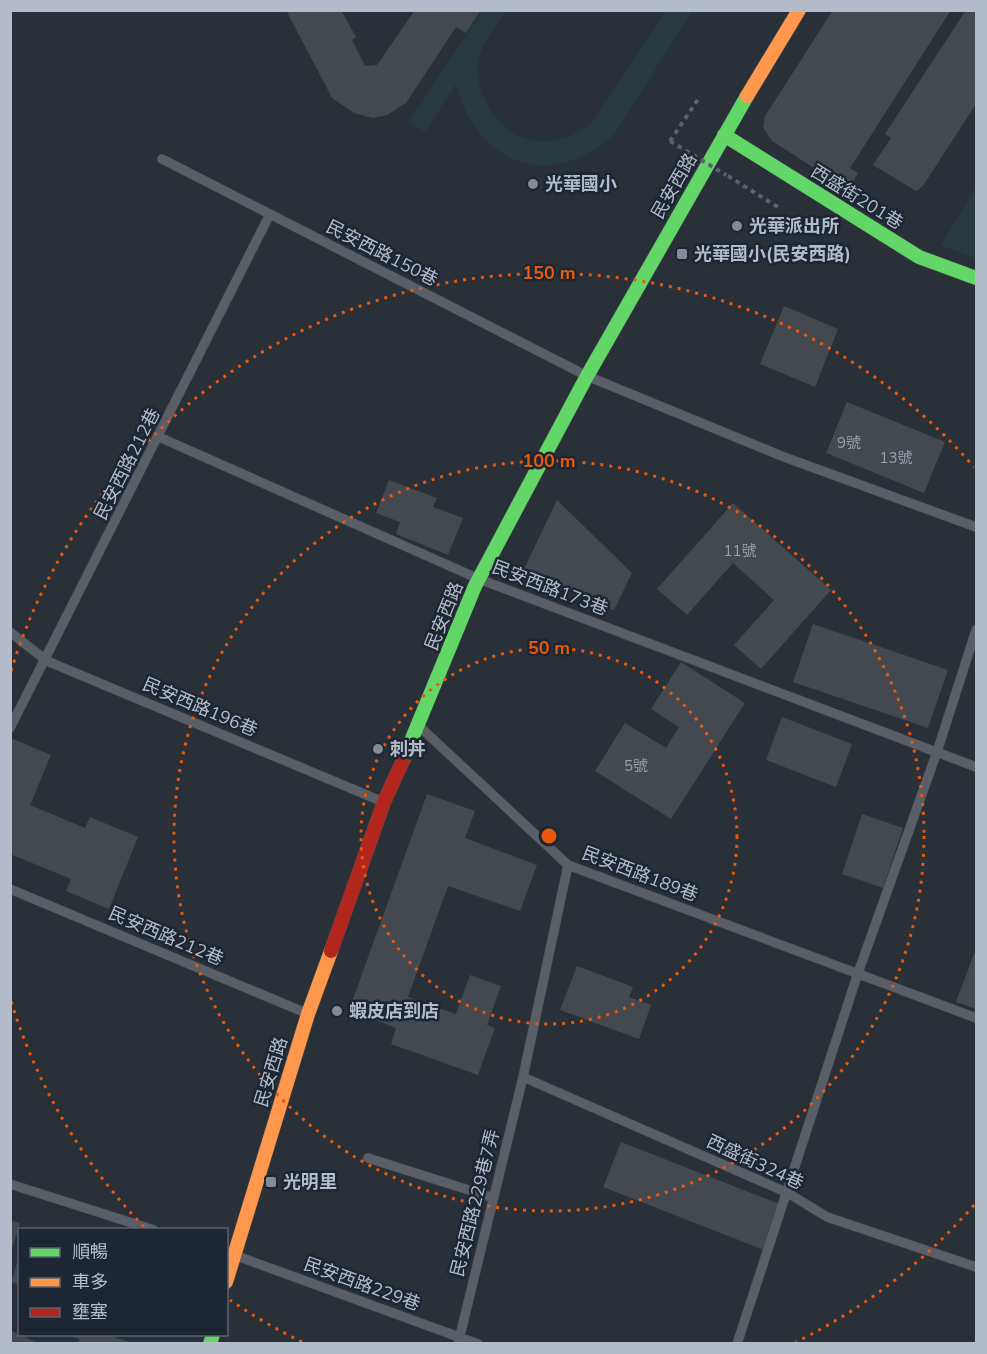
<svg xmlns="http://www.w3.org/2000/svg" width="987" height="1354" font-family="'Nunito Sans','Noto Sans TC',sans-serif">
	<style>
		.green { fill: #273a3e }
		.building { fill: #444950 }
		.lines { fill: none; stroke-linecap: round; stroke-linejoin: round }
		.lane-casing { stroke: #484c53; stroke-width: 10 }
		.fast-casing { stroke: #484c53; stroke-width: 15 }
		.slow-casing { stroke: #484c53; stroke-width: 15 }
		.jam-casing { stroke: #484c53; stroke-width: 15 }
		.path { stroke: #5d636a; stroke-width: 4; stroke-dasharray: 4.5 4.5; stroke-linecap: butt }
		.lane { stroke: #5a5e66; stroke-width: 9 }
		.fast { stroke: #63d668; stroke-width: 14 }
		.slow { stroke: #ff974d; stroke-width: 14 }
		.jam { stroke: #b3261e; stroke-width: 14 }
		.path-bridge { stroke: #5d636a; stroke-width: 4; stroke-dasharray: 4.5 4.5; stroke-linecap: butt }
		.ring { fill: none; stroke: #e8590c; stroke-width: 3; stroke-dasharray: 3 6 }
		.poi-dot { fill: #848b96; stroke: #1d2633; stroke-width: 2 }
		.labels { text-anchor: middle; stroke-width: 5; stroke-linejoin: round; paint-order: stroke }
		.number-label { font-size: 15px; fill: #989fab }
		.poi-label { font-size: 18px; font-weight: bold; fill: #b4bcc9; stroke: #1d2633; text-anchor: start }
		.street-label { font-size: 18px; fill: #b4bcc9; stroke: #1d2633 }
		.centre { fill: #e8590c; stroke: #1d2633; stroke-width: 3 }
		.ring-label { font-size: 18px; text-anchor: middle; font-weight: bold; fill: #e8590c; stroke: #1d2633; stroke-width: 5; stroke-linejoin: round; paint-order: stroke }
	</style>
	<rect width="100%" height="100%" fill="#2a3038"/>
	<path class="green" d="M482,11h24c-11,17 -28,35 -28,57 -1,33 25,69 59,73 20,3 41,-8 56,-19l73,-111h26l-78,124c-64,57 -137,30 -158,-51l-31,48 -16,-10z
		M976,187v72l-35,-14z"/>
	<path class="building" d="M286,10h55l15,27 -4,3 13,26 12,-1 38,-55h66l-15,23 -10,-6 -50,76 -19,12 -14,3 -19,-5 -22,-15z
		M833,10h118l-101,158 8,5 -6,10 -13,1 -67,-43 -9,-14 2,-11z
		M966,10h10v94l-53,82 -7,5 -43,-26 18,-27 -6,-4z
		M784,306l54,23 -23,58 -55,-23z
		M847,402l98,40 -21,51 -98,-40z
		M389,480l48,18 -4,9 30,11 -15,37 -52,-21 4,-12 -24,-9z
		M557,500l75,73 -18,37 -90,-41z
		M733,503l98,87 -70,79 -27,-24 40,-45 -41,-37 -46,52 -30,-26z
		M813,624l135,46 -20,58 -135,-46z
		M681,662l64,41 -74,116 -76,-48 30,-48 41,25 13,-21 -28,-18z
		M782,717l70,27 -16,43 -70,-27z
		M11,738l40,17 -21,50 55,23 5,-11 48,20 -29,72 -43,-18 5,-12 -61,-25z
		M427,794l48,17 -10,27 72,27 -17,46 -72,-25 -40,111 48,17 14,-39 31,11 -14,39 8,3 -17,47 -87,-31 5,-16 -47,-18z
		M862,814l41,14 -20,60 -41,-14z
		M974,954l2,1v54l-20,-7z
		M577,966l56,21 -4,10 22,8 -12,34 -79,-29z
		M621,1142l161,63 -18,45 -161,-63z
		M10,1220l10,3 -9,29h-1z
		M19,1256h1v29l-9,-3z
		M10,1330l10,5 20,9h-30z
		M66,1335h42l24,8 -54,1 1,-5z"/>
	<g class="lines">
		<defs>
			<path id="lane" d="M162,159l425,217 197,81 192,70
				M159,437l320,142 497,188
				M10,632l37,29 334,140
				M420,727l148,138 408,153
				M10,728l260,-514
				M10,889l296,124
				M523,1077l265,116 39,24 149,50
				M368,1158l126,40
				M10,1184l144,46
				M237,1256l241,88
				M458,1344l65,-267 45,-212
				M737,1344l121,-371 79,-221 39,-122"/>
			<path id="fast" d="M724,135l195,122 57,21
				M404,758l71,-172 112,-210 160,-280
				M210,1344l3,-10"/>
			<path id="slow" d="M747,96l52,-86
				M226,1282l82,-268 23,-63"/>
			<path id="jam" d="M331,951l53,-149 20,-44"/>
		</defs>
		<use href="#lane" class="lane-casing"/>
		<use href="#fast" class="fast-casing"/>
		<use href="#slow" class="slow-casing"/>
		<use href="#jam" class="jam-casing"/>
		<path class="path" d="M670,141l29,-43
			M728,176l53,33"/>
		<use href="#lane" class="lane"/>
		<use href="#fast" class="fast"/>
		<use href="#slow" class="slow"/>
		<use href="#jam" class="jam"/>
		<path class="path-bridge" d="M670,141l56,34"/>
	</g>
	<g class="ring">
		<circle cx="549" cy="836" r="188"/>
		<circle cx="549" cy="836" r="375"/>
		<path d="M974 1205A563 563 0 0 1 796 1342M302 1342A563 563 0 0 1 230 1300M144 1227A563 563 0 0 1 11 1001M11 671A563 563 0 0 1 974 467"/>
	</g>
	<g class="poi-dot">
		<circle cx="533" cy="184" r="6"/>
		<circle cx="737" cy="226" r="6"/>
		<rect x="676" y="248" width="12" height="12" rx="3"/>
		<circle cx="378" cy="749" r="6"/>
		<circle cx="337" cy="1011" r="6"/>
		<rect x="265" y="1176" width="12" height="12" rx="3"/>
	</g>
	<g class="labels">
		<g class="number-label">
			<text x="849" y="448">9號</text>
			<text x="896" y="463">13號</text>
			<text x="740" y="556">11號</text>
			<text x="636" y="771">5號</text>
		</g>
		<g class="poi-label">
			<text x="545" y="190">光華國小</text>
			<text x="749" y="232">光華派出所</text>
			<text x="694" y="260">光華國小(民安西路)</text>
			<text x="390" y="755">刺丼</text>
			<text x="349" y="1017">蝦皮店到店</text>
			<text x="283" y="1188">光明里</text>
		</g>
		<g class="street-label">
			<text transform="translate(674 186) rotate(-60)" y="6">民安西路</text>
			<text transform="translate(857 197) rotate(32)" y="6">西盛街201巷</text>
			<text transform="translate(382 253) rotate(27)" y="6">民安西路150巷</text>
			<text transform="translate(127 464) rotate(-63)" y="6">民安西路212巷</text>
			<text transform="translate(550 588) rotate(21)" y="6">民安西路173巷</text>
			<text transform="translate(444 616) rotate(-68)" y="6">民安西路</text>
			<text transform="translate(200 707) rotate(23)" y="6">民安西路196巷</text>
			<text transform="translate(640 874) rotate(21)" y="6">民安西路189巷</text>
			<text transform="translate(166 936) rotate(23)" y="6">民安西路212巷</text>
			<text transform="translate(271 1072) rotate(-73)" y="6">民安西路</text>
			<text transform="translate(755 1162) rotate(25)" y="6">西盛街324巷</text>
			<text transform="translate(475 1203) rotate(-76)" y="6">民安西路229巷7弄</text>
			<text transform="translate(362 1284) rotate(20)" y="6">民安西路229巷</text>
		</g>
	</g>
	<circle cx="549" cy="836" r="9" class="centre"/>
	<g class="ring-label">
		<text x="549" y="279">150 m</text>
		<text x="549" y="467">100 m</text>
		<text x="549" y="654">50 m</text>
	</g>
	<rect width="987" height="1354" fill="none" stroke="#b4bcc9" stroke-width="24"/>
	<rect x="18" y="1228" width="210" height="108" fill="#1d2633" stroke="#59626f" stroke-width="1.5"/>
	<rect x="30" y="1248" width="30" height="9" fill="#63d668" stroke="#59626f" stroke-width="1.5"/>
	<text x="72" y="1258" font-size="18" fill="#b4bcc9">順暢</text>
	<rect x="30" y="1278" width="30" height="9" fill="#ff974d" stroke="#59626f" stroke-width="1.5"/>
	<text x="72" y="1288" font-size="18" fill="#b4bcc9">車多</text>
	<rect x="30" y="1308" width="30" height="9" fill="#b3261e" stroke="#59626f" stroke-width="1.5"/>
	<text x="72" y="1318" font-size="18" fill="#b4bcc9">壅塞</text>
</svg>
